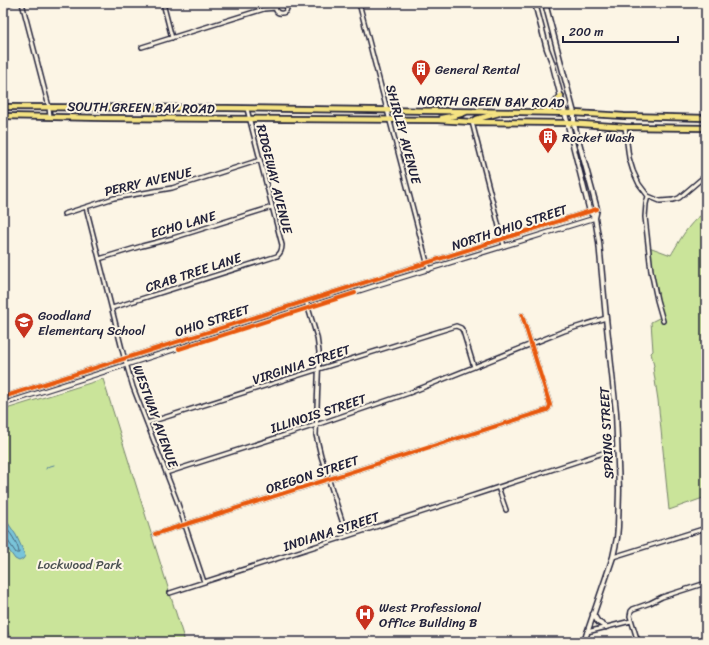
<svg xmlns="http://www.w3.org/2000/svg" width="709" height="645" font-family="Sriracha,sans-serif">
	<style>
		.green { fill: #cae49a; stroke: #76836a }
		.water { fill: #79c4d9; stroke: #56839a }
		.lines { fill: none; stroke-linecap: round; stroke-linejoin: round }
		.shore { stroke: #45637a; stroke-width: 1 }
		.stream { stroke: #56839a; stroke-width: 1 }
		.minor-casing { stroke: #22223b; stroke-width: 6 }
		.tertiary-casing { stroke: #22223b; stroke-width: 6 }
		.secondary-casing { stroke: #22223b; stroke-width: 7 }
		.primary-casing { stroke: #22223b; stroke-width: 8 }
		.minor { stroke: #fcf5e5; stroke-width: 3 }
		.tertiary { stroke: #fcf5e5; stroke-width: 3.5 }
		.secondary { stroke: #fcf5e5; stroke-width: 4 }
		.primary { stroke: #f5e382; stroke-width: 4.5 }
		.cycleway-casing { stroke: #fcf5e5; stroke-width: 6 }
		.cycleway { stroke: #e8590c; stroke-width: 4 }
		.labels { text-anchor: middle; stroke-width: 4; stroke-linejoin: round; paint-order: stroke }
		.poi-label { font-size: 13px; fill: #22223b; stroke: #fcf5e5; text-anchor: start }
		.street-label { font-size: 13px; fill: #22223b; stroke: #fcf5e5 }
		.park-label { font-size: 13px; fill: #4c5253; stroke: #fcf5e5 }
	</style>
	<rect width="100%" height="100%" fill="#fcf5e5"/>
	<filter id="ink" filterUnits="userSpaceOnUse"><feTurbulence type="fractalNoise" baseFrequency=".025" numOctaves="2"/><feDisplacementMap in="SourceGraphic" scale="8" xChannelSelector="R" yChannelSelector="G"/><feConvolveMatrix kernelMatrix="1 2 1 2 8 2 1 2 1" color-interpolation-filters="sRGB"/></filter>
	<g filter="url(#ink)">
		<path class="green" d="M706,213v284l-37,13 -11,-110 -5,-33 1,-1 -3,-13 2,-2 -2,-29 10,-5 -4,-17 -8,-53 22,8c8,-13 20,-37 35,-42z
			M103,379l82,263h-174l-8,-27v-205z"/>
		<path class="water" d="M3,520l5,3 8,12 6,13 3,8 -2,3 -4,2 -4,-2 -12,-17z"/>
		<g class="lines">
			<path class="shore" d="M3,525c6,5 16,20 16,28h-3l-8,-12 -5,-1"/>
			<path class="stream" d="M46,469l1,-2 7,-2"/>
			<defs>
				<path id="minor" d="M22,3l27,104 1,10
					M163,3l9,35
					M278,3c-10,14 16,13 7,0
					M359,3l70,267
					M3,6l9,-3
					M142,47l122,-38 12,-1
					M472,122l32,124
					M625,127l4,31 4,13 6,13 9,12 12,5 13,-1 6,-2 27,-23
					M648,196l-2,8 -1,13 6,54 6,29 6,21
					M86,207l37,146 10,34 44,114 27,81
					M64,214l50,-16 58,-10 88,-28
					M99,259l43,-13 31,-8 99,-31
					M306,301l11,36 2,15 -3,83 5,21 26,80
					M112,308l165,-52c4,-3 5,-6 5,-11l-35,-136
					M147,423l309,-97 5,2 2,3 11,36
					M166,473l147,-47 96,-33 155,-62 42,-13
					M498,487l8,23
					M155,534l392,-124 2,-2 1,-3 -28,-90
					M613,557l93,-29
					M170,593l277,-89 165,-54 5,-1
					M587,632l44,-11
					M638,642l-8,-26 1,-5 2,-2 17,-6 12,-6 44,-14
					M697,642l9,-3"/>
				<path id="tertiary" d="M3,397l303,-96 291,-92
					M3,404l371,-118 221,-68"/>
				<path id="secondary" d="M535,3l12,46 5,13 38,150 5,6
					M545,3l29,110v11l23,85 -2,9 4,24 7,76 10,94 3,78 -1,37 -1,11 -4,19 -29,85
					M593,614l5,8 8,5"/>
				<path id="primary" d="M3,107l224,1 212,3 81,1 54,1 50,3 82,2
					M545,111c8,-2 11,-9 16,-15
					M3,116l101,2 334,2 34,2 95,1 58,4 81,1
					M442,118c8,-2 16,-2 24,-6
					M472,122l5,-3 22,-6"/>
			</defs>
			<use href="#minor" class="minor-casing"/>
			<use href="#tertiary" class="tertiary-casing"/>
			<use href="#secondary" class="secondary-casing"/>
			<use href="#primary" class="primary-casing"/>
			<use href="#minor" class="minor"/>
			<use href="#tertiary" class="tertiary"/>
			<use href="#secondary" class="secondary"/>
			<use href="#primary" class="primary"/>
			<defs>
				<path id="cycleway" d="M179,349l176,-56
					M3,397l303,-96 291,-92
					M155,534l392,-124 2,-2 1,-3 -28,-90"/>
			</defs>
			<use href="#cycleway" class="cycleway-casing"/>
			<use href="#cycleway" class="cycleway"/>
		</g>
	</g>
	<defs>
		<symbol id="building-pin" viewBox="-11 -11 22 30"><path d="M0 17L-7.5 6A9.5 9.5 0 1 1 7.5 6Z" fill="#c8321e" stroke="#fcf5e5"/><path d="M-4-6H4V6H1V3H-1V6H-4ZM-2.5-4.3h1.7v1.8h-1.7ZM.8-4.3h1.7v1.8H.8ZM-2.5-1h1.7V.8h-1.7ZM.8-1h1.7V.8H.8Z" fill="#fff"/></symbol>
		<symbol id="school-pin" viewBox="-11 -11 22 30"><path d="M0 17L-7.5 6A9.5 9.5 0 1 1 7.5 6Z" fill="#c8321e" stroke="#fcf5e5"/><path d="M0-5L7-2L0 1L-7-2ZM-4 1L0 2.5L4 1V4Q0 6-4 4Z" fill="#fff"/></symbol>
		<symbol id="hospital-pin" viewBox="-11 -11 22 30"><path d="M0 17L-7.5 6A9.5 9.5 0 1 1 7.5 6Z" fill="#c8321e" stroke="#fcf5e5"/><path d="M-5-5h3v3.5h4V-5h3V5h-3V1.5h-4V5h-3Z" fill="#fff"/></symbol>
	</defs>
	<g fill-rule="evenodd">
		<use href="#building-pin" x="410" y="58" width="22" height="30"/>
		<use href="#building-pin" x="537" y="126" width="22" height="30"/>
		<use href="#school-pin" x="13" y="311" width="22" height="30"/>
		<use href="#hospital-pin" x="354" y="603" width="22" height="30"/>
	</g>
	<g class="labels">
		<g class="poi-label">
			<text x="435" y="74">General Rental</text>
			<text x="562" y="142">Rocket Wash</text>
			<text x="38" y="320">Goodland<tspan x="38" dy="15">Elementary School</tspan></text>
			<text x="379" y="612">West Professional<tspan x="379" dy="15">Office Building B</tspan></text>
		</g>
		<g class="street-label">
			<text transform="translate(491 101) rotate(1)" y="5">NORTH GREEN BAY ROAD</text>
			<text transform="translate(141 107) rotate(1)" y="5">SOUTH GREEN BAY ROAD</text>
			<text transform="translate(404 134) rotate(75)" y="5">SHIRLEY AVENUE</text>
			<text transform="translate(275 179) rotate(76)" y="5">RIDGEWAY AVENUE</text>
			<text transform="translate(148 181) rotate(-13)" y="5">PERRY AVENUE</text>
			<text transform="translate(183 224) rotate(-16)" y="5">ECHO LANE</text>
			<text transform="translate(509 227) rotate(-18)" y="5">NORTH OHIO STREET</text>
			<text transform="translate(193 272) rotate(-18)" y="5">CRAB TREE LANE</text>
			<text transform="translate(212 320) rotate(-18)" y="5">OHIO STREET</text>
			<text transform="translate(301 364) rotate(-18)" y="5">VIRGINIA STREET</text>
			<text transform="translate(318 413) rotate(-18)" y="5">ILLINOIS STREET</text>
			<text transform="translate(156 416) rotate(70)" y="5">WESTWAY AVENUE</text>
			<text transform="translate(606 433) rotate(-93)" y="5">SPRING STREET</text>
			<text transform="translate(312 474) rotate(-18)" y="5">OREGON STREET</text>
			<text transform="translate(331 531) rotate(-18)" y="5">INDIANA STREET</text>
		</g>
		<g class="park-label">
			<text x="80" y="569">Lockwood Park</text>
		</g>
	</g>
	<rect width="709" height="645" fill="none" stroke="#fcf5e5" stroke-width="16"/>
	<rect x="8" y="8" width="693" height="629" fill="none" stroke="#22223b" stroke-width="1.5" filter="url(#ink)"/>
	<path d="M563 36v6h115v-6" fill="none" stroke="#22223b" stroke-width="2"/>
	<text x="569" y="36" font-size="12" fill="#22223b" stroke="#fcf5e5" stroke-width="3" paint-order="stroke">200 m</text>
</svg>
